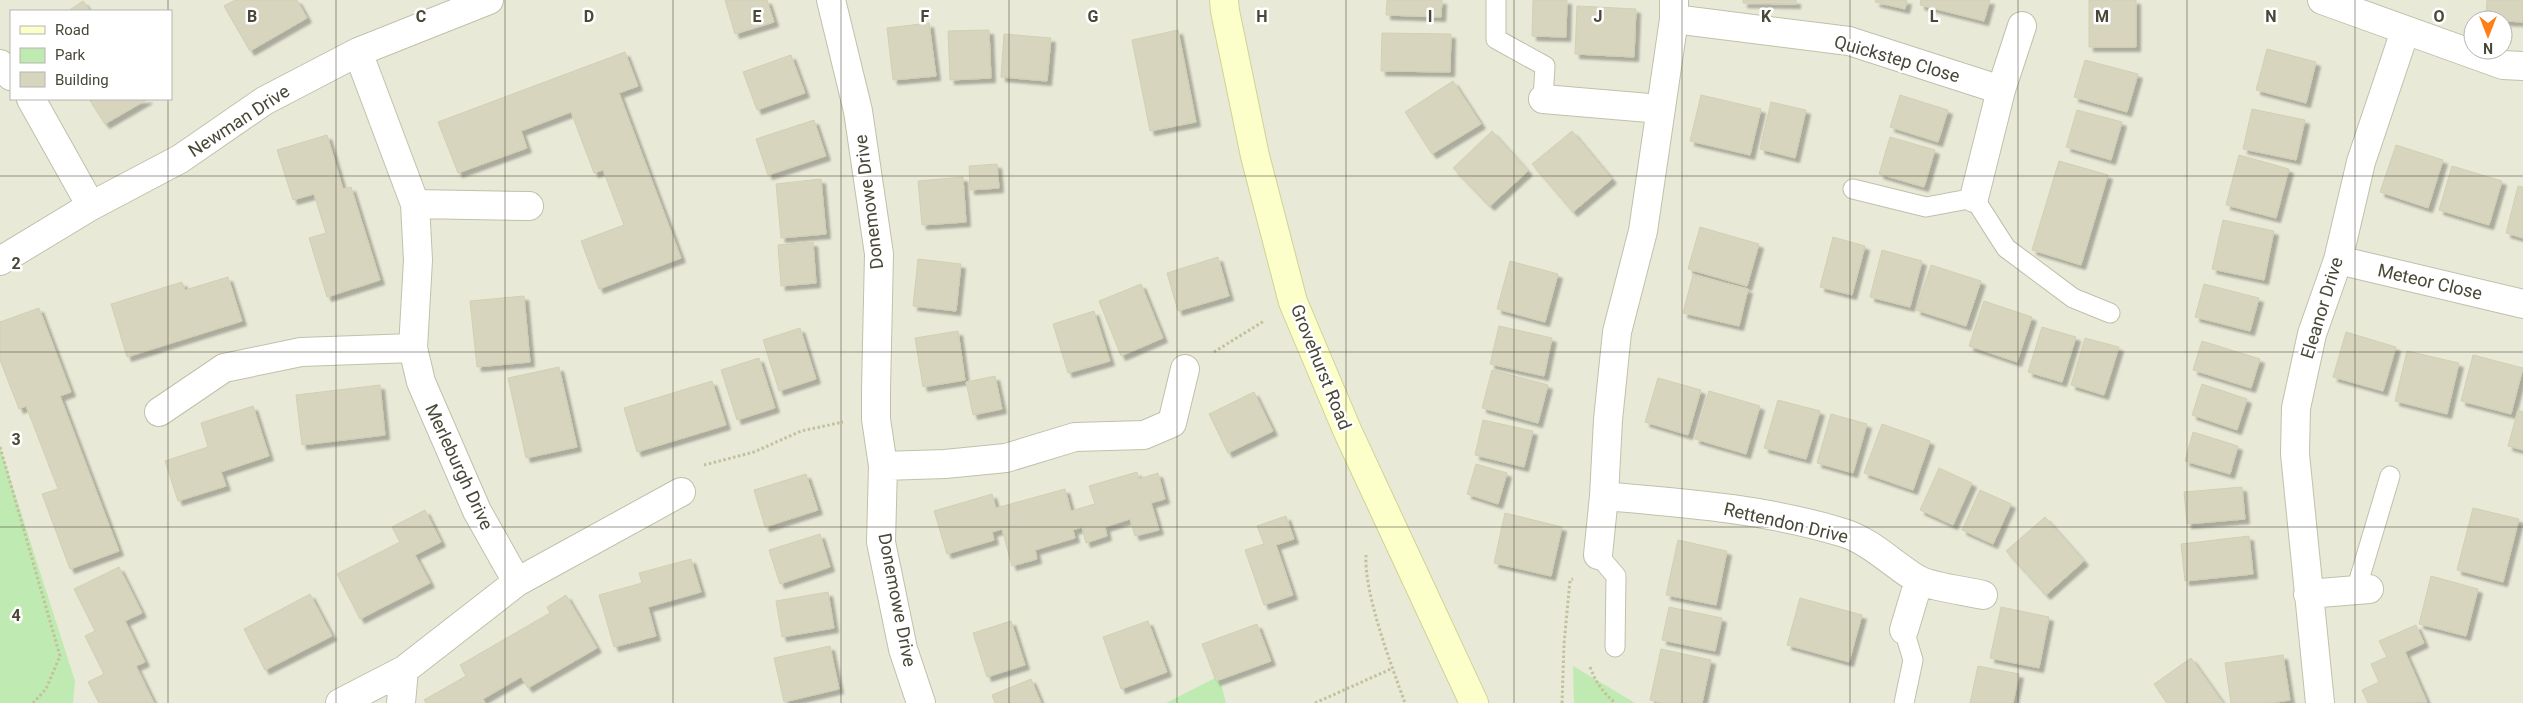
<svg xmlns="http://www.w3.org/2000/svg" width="2523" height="703" font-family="Roboto,sans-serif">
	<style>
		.residential { fill: #e9e9d7; fill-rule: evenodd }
		.green { fill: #bfeab1 }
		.building { fill: #d7d5be; stroke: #d2cfb1; filter: url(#shadow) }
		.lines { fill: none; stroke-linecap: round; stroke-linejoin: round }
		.lane-casing { stroke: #c1c0ab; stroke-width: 21 }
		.street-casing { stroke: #c1c0ab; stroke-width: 30 }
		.secondary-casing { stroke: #d0d296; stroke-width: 30 }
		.path { stroke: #c3c19c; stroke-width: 3; stroke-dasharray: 2.5 2.5; stroke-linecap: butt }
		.lane { stroke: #fff; stroke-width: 19 }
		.street { stroke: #fff; stroke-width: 28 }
		.secondary { stroke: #fcffc9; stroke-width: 28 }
		.grid { fill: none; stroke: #494737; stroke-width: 1; stroke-opacity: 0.55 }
		.labels { text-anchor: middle; stroke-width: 5; stroke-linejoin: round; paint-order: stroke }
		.street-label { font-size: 18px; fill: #494737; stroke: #fff }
		.grid-label { font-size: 16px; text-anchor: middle; font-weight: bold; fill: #494737; stroke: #fff; stroke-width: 5; stroke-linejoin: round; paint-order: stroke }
	</style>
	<defs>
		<filter id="shadow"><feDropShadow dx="4.5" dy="4.5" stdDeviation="1" flood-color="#0004"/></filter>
	</defs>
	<rect width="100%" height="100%" fill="#f5f5e9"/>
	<path class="residential" d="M0,0h2523v703h-2523zM11,11h160v88h-160zM2473,20h30v30h-30z"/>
	<path class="green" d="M0,447l75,234 -2,22h-73z
		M1573,666l62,37h-61z
		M1219,676l7,27h-60z"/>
	<path class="building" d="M235,0h62l10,18 -57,33 -26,-45z
		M725,0h42l7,22 -39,12z
		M1387,0h55l-1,17 -55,-2z
		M1533,0h34l-1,37 -34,-1z
		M1743,0h53v4l-53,-1z
		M1876,0h31l-2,9 -30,-7z
		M1921,0h69l-6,21 -64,-16z
		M2089,0h47v47h-47z
		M2487,0h36v22l-37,-2z
		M83,1l7,10h-22z
		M1577,6l59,3 -2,48 -59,-3z
		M929,23l7,53 -43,4 -6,-52z
		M989,30l2,48 -41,2 -2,-49z
		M1178,30l18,92 -46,9 -18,-91z
		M1382,33l69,1 -1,38 -69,-1z
		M1004,34l47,4 -4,43 -46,-4z
		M2267,49l49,13 -10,41 -50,-13z
		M625,52l13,34 -19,7 62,165 -82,31 -18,-48 43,-16 -21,-55 -9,3 -23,-61 -50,19 6,17 -69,25 -20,-51z
		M791,55l14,38 -48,17 -14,-38z
		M2085,60l53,14 -11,38 -53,-15z
		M1453,81l28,43 -49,30 -27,-42z
		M1701,95l60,14 -11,46 -60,-14z
		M1900,95l48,15 -10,32 -48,-15z
		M89,99h59l-43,25z
		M1771,102l35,8 -11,48 -35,-9z
		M2252,109l53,11 -9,40 -53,-11z
		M2077,110l45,12 -11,38 -45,-13z
		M814,120l12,36 -58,19 -12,-36z
		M1492,131l36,40 -38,35 -37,-38z
		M1572,131l40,48 -39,33 -41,-48z
		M327,135l16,54 8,-2 29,93 -53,17 -18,-59 17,-5 -12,-39 -21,6 -16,-50z
		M1890,137l45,13 -11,37 -45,-13z
		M2396,145l47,15 -15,48 -48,-16z
		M2239,155l50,14 -13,49 -50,-13z
		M2059,161l49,14 -27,90 -49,-15z
		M997,164l2,24 -29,2 -1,-24z
		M2452,166l50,15 -13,44 -50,-15z
		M963,177l3,45 -44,3 -4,-44z
		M821,179l5,55 -45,4 -5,-54z
		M2518,186l5,1v51l-17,-5z
		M2223,220l51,11 -10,49 -52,-11z
		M1700,227l59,17 -12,42 -59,-17z
		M1833,237l32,9 -13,49 -32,-8z
		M813,242l3,41 -35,3 -3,-41z
		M1882,250l40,11 -12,46 -40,-10z
		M1218,257l11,39 -51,15 -11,-38z
		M918,259l43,5 -5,47 -43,-5z
		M1510,261l48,13 -13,48 -48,-13z
		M1931,265l50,16 -15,45 -50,-16z
		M1693,275l55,14 -9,37 -56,-13z
		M228,277l14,44 -115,36 -16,-53 71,-22 3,8z
		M1141,284l22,54 -42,18 -22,-55z
		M2204,284l55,14 -9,33 -55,-14z
		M524,296l6,66 -53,5 -7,-66z
		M1984,301l48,16 -15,45 -48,-16z
		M39,308l32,84 -11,4 59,155 -49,18 -28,-75 16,-5 -32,-83 -7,3 -19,-49v-38z
		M1094,311l16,50 -42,12 -15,-49z
		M1499,326l53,12 -8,38 -54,-12z
		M2042,327l34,10 -14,45 -34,-10z
		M800,328l16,51 -37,12 -16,-51z
		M958,331l7,49 -42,7 -8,-49z
		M2346,332l50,15 -13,44 -50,-14z
		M2085,338l34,9 -15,48 -33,-10z
		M2202,341l58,18 -9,29 -58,-18z
		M2407,351l52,12 -12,51 -52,-13z
		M2473,355l50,13 -12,46 -50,-13z
		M759,358l16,50 -38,12 -16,-50z
		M559,367l18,80 -51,11 -18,-80z
		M1492,370l56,15 -10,38 -56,-15z
		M995,376l7,33 -29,6 -7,-33z
		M1658,378l43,12 -13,45 -43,-13z
		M712,381l14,44 -89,27 -13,-44z
		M2202,384l45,15 -10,31 -45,-15z
		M380,385l5,50 -83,10 -6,-50z
		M1709,391l51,15 -14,48 -51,-15z
		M1254,392l19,39 -45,22 -19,-39z
		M1778,400l42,11 -14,48 -42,-11z
		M253,406l16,50 -48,16 5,14 -48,15 -13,-40 43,-14 -7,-24z
		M2518,410l5,2v38l-15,-4z
		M1831,414l36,10 -14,49 -36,-10z
		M1483,420l50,11 -9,36 -49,-12z
		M1882,424l48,17 -17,49 -49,-17z
		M2193,432l45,14 -8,28 -45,-13z
		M1476,464l31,9 -9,31 -31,-10z
		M1939,468l33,15 -19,42 -33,-15z
		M1137,472l2,7 19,-6 7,26 -14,4 8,27 -24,6 -5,-17 -25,8 2,9 -21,7 -4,-16 -9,3 2,8 -40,12 2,9 -25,7 -10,-37 -10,3 2,8 -47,14 -13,-43 58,-17 4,14 69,-19 6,22 24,-7 -6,-18z
		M806,474l12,36 -53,17 -11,-37z
		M2242,487l3,32 -58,5 -3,-32z
		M1980,490l31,14 -18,40 -31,-14z
		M2473,508l46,11 -16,63 -46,-12z
		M425,510l16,32 -26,13 15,28 -70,36 -23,-45 63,-32 -8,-15z
		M1505,513l57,14 -11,49 -57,-13z
		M1286,516l8,23 -18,6 17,50 -29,10 -19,-55 19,-6 -7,-18z
		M2045,517l39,44 -38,34 -40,-44z
		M820,534l10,33 -50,17 -11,-34z
		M2249,536l4,38 -68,7 -4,-37z
		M1678,540l49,11 -11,54 -50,-10z
		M691,559l10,33 -53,15 8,29 -42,11 -15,-52 43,-12 -3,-10z
		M119,567l23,46 -17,8 20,41 -9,4 18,37h-55l-11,-21 16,-8 -19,-38 10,-5 -21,-42z
		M2431,576l47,13 -12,47 -47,-12z
		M828,592l6,36 -52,9 -6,-36z
		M310,594l22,42 -67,34 -21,-41z
		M566,595l31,53 -69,40 -7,-11 -38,22 2,4h-59l-2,-3 42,-24 -6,-11 90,-52 -3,-6z
		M1800,598l62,17 -13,47 -62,-17z
		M1669,607l53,11 -7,33 -53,-11z
		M2001,607l48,10 -10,51 -49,-10z
		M1011,621l14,44 -38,12 -14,-44z
		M1148,621l19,51 -46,17 -18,-52z
		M1257,624l14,37 -55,20 -14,-37z
		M2416,625l8,18 -19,9 22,50 -59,1 -6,-13 17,-8 -8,-18 16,-7 -8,-16z
		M830,646l9,43 -55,13 -10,-44z
		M1661,649l50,11 -9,43h-40l-12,-3z
		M2283,655l7,45 -20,3h-39l-6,-40z
		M2191,658l32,45h-56l-13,-19z
		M1978,666l41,8 -6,29h-43z
		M1031,679l10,24h-46l-3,-8z"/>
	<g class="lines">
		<defs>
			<path id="lane" d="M1496,0v39l49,27 -2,33
				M1853,189l73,18 48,-9 32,50 67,50 37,15
				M1598,555l18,21 -1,71
				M2356,590l34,-114
				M1904,630l9,30 -9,43"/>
			<path id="street" d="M831,0l27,111 21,143 -3,135v30l7,47 -2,76 22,107 18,54
				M2322,0l181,65 20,1
				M1674,19l175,22 152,49
				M358,52l57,152 3,56 -5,88 8,34 56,129 40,71
				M0,64l11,12
				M31,99l60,107
				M1543,99l118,10
				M1974,198l27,-108 21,-64
				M415,204l114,2
				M2338,260l185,44
				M0,261l91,-55 89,-47 84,-58 94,-49 131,-52
				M159,412l65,-44 77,-16 112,-4
				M883,466l62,-2 61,-6 69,-21 69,-2 28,-12 13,-54
				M1604,496c80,7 163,13 240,37 28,9 48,31 73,46 14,8 50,12 66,16
				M1598,555l6,-59 4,-76 9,-88 26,-101 31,-212v-19
				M2308,594l61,-5
				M1904,630l15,-50
				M340,703l64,-33 113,-88 164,-90
				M401,703l3,-33
				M2320,703l-25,-249 1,-46 16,-74 26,-74 23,-98 44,-131"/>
			<path id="secondary" d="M1224,0l1,11 30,145 38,146 54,128 127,273"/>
		</defs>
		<use href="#lane" class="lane-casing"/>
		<use href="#street" class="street-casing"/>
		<use href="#secondary" class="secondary-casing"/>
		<path class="path" d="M1214,352l50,-31
			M0,447l60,209 -14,33 -13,14
			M704,465l50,-13 47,-21 42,-9
			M1366,555c-2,39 25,109 39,148
			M1590,667c6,16 13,25 25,36
			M1315,703l78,-35
			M1562,703l2,-59 6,-64 3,-1"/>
		<use href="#lane" class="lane"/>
		<use href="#street" class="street"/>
		<use href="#secondary" class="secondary"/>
	</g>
	<path class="grid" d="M168,0v11M336,0v703M505,0v703M673,0v703M841,0v703M1009,0v703M1177,0v703M1346,0v703M1514,0v703M1682,0v703M1850,0v703M2018,0v703M2187,0v703M2355,0v703M168,99v604M0,176h2523M0,352h2523M0,527h2523"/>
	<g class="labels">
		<g class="street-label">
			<text transform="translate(1897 59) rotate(16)" y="6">Quickstep Close</text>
			<text transform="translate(239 121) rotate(-33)" y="6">Newman Drive</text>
			<text transform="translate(869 202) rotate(-97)" y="6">Donemowe Drive</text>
			<text transform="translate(2430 282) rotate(13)" y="6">Meteor Close</text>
			<text transform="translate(2322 308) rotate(-73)" y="6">Eleanor Drive</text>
			<text transform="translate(1321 367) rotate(68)" y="6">Grovehurst Road</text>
			<text transform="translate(459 467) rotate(65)" y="6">Merleburgh Drive</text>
			<text transform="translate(1786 523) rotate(13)" y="6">Rettendon Drive</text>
			<text transform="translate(897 600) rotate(79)" y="6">Donemowe Drive</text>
		</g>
	</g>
	<g class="grid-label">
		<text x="252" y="22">B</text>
		<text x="421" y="22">C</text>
		<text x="589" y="22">D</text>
		<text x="757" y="22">E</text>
		<text x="925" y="22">F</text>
		<text x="1093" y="22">G</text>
		<text x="1262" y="22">H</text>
		<text x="1430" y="22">I</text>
		<text x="1598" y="22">J</text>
		<text x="1766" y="22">K</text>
		<text x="1934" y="22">L</text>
		<text x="2102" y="22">M</text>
		<text x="2271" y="22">N</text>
		<text x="2439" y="22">O</text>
		<text x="16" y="269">2</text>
		<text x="16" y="445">3</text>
		<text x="16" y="621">4</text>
	</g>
	<rect x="10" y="10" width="162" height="90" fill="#ffffff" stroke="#b6b5af"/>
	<rect x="20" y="26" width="25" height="8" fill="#fcffc9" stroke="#b6b5af"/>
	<text x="55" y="35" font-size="15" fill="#494737">Road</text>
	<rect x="20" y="48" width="25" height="15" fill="#bfeab1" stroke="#b6b5af"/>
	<text x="55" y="60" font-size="15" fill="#494737">Park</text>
	<rect x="20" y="72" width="25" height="15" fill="#d7d5be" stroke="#b6b5af"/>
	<text x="55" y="85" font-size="15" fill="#494737">Building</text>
	<g transform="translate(2488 35) rotate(180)"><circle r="24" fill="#ffffff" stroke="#b6b5af"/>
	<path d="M0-4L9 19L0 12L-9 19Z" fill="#fe7f17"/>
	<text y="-8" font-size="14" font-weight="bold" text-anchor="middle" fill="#494737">N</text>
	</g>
</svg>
